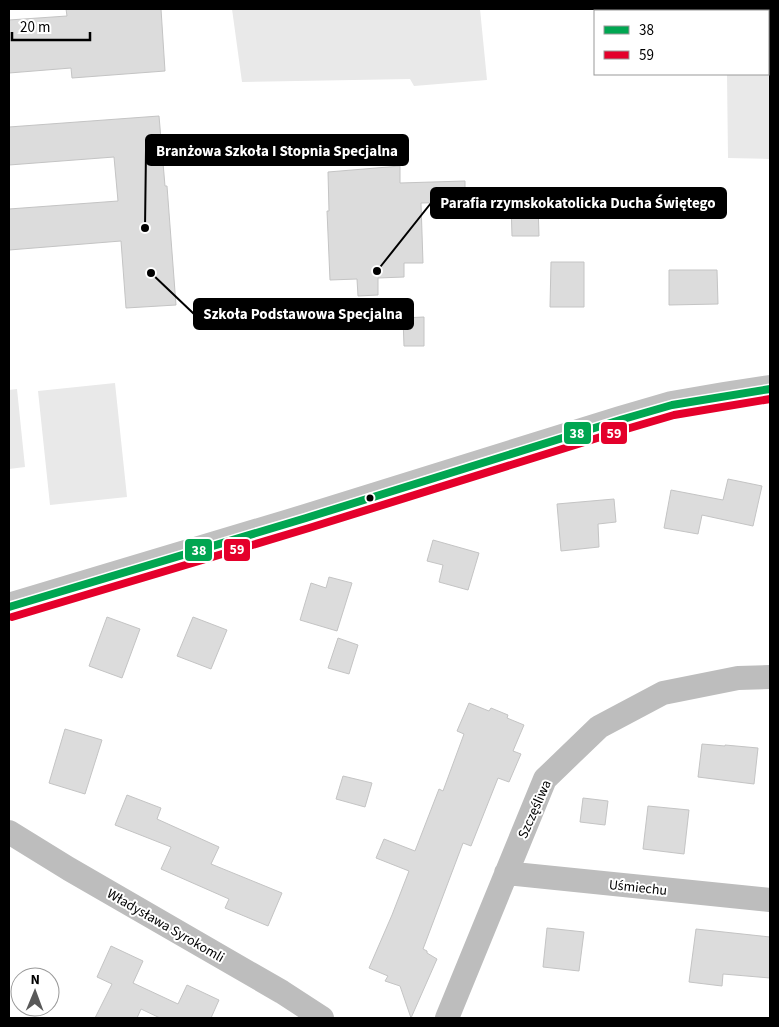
<svg xmlns="http://www.w3.org/2000/svg" width="779" height="1027" font-family="'Source Sans 3',sans-serif">
	<style>
		.green { fill: #e9e9e9 }
		.building { fill: #dcdcdc; stroke: #c4c4c4 }
		.lines { fill: none; stroke-linecap: round; stroke-linejoin: round }
		.street { stroke: #bdbdbd; stroke-width: 24 }
		.secondary { stroke: #c0c0c0; stroke-width: 28 }
		.bus-1-casing { stroke: #fff; stroke-width: 11 }
		.bus-2-casing { stroke: #fff; stroke-width: 11 }
		.bus-1 { stroke: #00a651; stroke-width: 8 }
		.bus-2 { stroke: #e4002b; stroke-width: 8 }
		.bus-dot { fill: #000; stroke: #fff; stroke-width: 2 }
		.labels { text-anchor: middle; stroke-width: 4; stroke-linejoin: round; paint-order: stroke }
		.street-label { font-size: 14px; fill: #000; stroke: #fff }
		.leader { fill: none; stroke: #000; stroke-width: 2 }
		.callout-dot { fill: #000; stroke: #fff; stroke-width: 2 }
		.callout { fill: #000; stroke: #000; stroke-width: 2 }
		.callout-label { font-size: 15px; text-anchor: middle; font-weight: bold; fill: #fff }
		.line-badge { stroke: #fff; stroke-width: 2 }
		.badge-label { font-size: 14px; text-anchor: middle; font-weight: bold; fill: #fff }
	</style>
	<rect width="100%" height="100%" fill="#fff"/>
	<path class="green" d="M232,9h248l7,71 -73,6 -4,-7 -168,3z
		M726,9h44v150l-42,-1 -1,-84h41v-63h-42z
		M115,383l12,114 -77,8 -12,-114z
		M17,389l8,78 -16,2v-79z"/>
	<path class="building" d="M66,9h95l4,62 -93,7 -1,-10 -62,5v-53l58,-4z
		M159,116l6,70h2l9,119 -50,3 -5,-67 -112,9v-41l109,-8 -4,-44 -105,8v-38z
		M400,166v17l65,-2v21l-44,1 2,60h-19v14l-26,1v17l-20,1 -1,-17 -27,1 -3,-69h2l-1,-39z
		M538,203l1,33h-27l-1,-32z
		M551,262h33v45h-34z
		M669,270h48l1,34 -49,1z
		M424,317v29h-20l-1,-28z
		M728,479l34,7 -9,40 -51,-11 -4,19 -34,-6 7,-38 52,10z
		M614,499l2,23 -18,2 1,23 -38,4 -4,-47z
		M433,540l46,13 -11,37 -29,-8 4,-17 -16,-4z
		M329,577l23,6 -15,48 -37,-11 11,-37 15,5z
		M107,617l33,12 -18,49 -33,-12z
		M193,617l34,13 -16,39 -34,-13z
		M338,638l20,7 -9,29 -21,-6z
		M469,703l20,8 2,-3 17,7 -1,3 17,7 -11,26 8,3 -12,28 -11,-4 -27,68 -8,-3 -40,106 4,2v2l10,6 -26,59 -11,-32 -15,-5 3,-5 -19,-8 23,-53 17,-44 -33,-13 8,-19 31,12 24,-62 4,2 21,-57 -7,-3z
		M65,729l37,11 -17,54 -36,-11z
		M702,744l23,2v-1l33,3 -4,36 -56,-7z
		M343,776l29,7 -7,24 -29,-8z
		M127,795l34,13 -4,11 62,28 -8,17 71,29 -14,33 -43,-18 4,-9 -68,-30 10,-22 -56,-22z
		M583,798l25,3 -3,24 -25,-3z
		M648,806l41,4 -5,44 -41,-5z
		M547,928l37,4 -5,39 -36,-4z
		M696,929l74,8v41l-47,-4 -1,12 -33,-4z
		M111,946l32,15 -10,22 45,21 9,-19 32,15 -8,18h-51l-19,-9 -4,9h-42l17,-34 -15,-7z"/>
	<g class="lines">
		<path class="street" d="M9,832l60,37 213,123 40,26
			M506,873l264,27
			M447,1018l98,-239 54,-52 64,-34 75,-15 32,-1"/>
		<path class="secondary" d="M9,607l297,-89 314,-98 52,-15 52,-9 46,-7"/>
		<defs>
			<path id="bus-1" d="M9,607l297,-89 314,-98 52,-15 98,-16"/>
			<path id="bus-2" d="M12,617l297,-89 314,-98 51,-15 96,-16"/>
		</defs>
		<use href="#bus-1" class="bus-1-casing"/>
		<use href="#bus-2" class="bus-2-casing"/>
		<use href="#bus-1" class="bus-1"/>
		<use href="#bus-2" class="bus-2"/>
	</g>
	<circle class="bus-dot" cx="370" cy="498" r="4.5"/>
	<g class="labels">
		<g class="street-label">
			<text transform="translate(534 809) rotate(-66)" y="5">Szczęśliwa</text>
			<text transform="translate(638 887) rotate(6)" y="5">Uśmiechu</text>
			<text transform="translate(166 925) rotate(30)" y="5">Władysława Syrokomli</text>
		</g>
	</g>
	<path class="leader" d="M145 228L146 150M377 271L431 203M151 273L194 314"/>
	<g class="callout-dot">
		<circle cx="145" cy="228" r="5"/>
		<circle cx="377" cy="271" r="5"/>
		<circle cx="151" cy="273" r="5"/>
	</g>
	<g class="callout">
		<rect x="146" y="135" width="262" height="30" rx="5"/>
		<rect x="431" y="188" width="295" height="30" rx="5"/>
		<rect x="194" y="299" width="219" height="30" rx="5"/>
	</g>
	<g class="callout-label">
		<text x="277" y="156">Branżowa Szkoła I Stopnia Specjalna</text>
		<text x="578" y="208">Parafia rzymskokatolicka Ducha Świętego</text>
		<text x="303" y="319">Szkoła Podstawowa Specjalna</text>
	</g>
	<g class="line-badge">
		<rect x="600" y="421" width="28" height="24" rx="5" fill="#e4002b"/>
		<rect x="563" y="421" width="29" height="24" rx="5" fill="#00a651"/>
		<rect x="223" y="538" width="28" height="24" rx="5" fill="#e4002b"/>
		<rect x="184" y="538" width="29" height="24" rx="5" fill="#00a651"/>
	</g>
	<g class="badge-label">
		<text x="614" y="438">59</text>
		<text x="577" y="438">38</text>
		<text x="237" y="554">59</text>
		<text x="199" y="555">38</text>
	</g>
	<rect width="779" height="1027" fill="none" stroke="#000000" stroke-width="20"/>
	<rect x="594" y="10" width="175" height="65" fill="#ffffff" stroke="#999999"/>
	<rect x="604" y="26" width="25" height="8" fill="#00a651" stroke="#999999"/>
	<text x="639" y="35" font-size="15" fill="#000000">38</text>
	<rect x="604" y="51" width="25" height="8" fill="#e4002b" stroke="#999999"/>
	<text x="639" y="60" font-size="15" fill="#000000">59</text>
	<g transform="translate(35 992) rotate(1)"><circle r="24" fill="#ffffff" stroke="#999999"/>
	<path d="M0-4L9 19L0 12L-9 19Z" fill="#595959"/>
	<text y="-8" font-size="14" font-weight="bold" text-anchor="middle" fill="#000000">N</text>
	</g>
	<path d="M12 32v8h78v-8" fill="none" stroke="#000000" stroke-width="2.5"/>
	<text x="20" y="32" font-size="15" fill="#000000" stroke="#ffffff" stroke-width="4" paint-order="stroke">20 m</text>
</svg>
